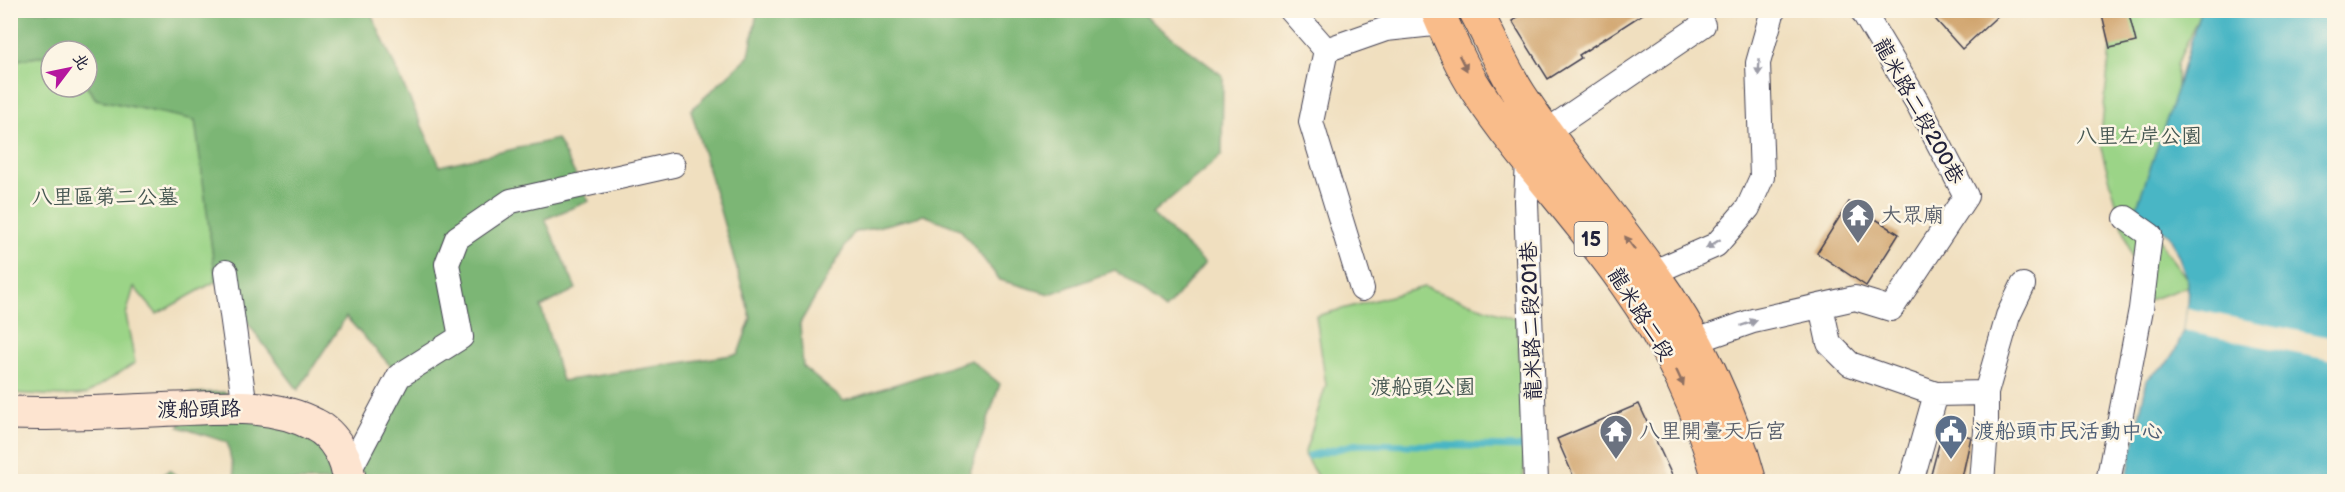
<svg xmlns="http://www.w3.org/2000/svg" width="2345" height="492" font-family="'Balsamiq Sans','LXGW WenKai TC',sans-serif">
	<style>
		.green { fill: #9bd487; stroke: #5e7b61; stroke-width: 1.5 }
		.forest { fill: #7cb674; stroke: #4f6c58; stroke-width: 1.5 }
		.water { fill: #49b6c5; stroke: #366c80; stroke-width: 1.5 }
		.pier { fill: #f0dfbf }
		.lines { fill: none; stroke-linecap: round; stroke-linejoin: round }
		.stream { stroke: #49b6c5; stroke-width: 7 }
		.building { fill: #d1a66f }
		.street-casing { stroke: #413e4f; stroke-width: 26 }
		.secondary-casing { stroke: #413e4f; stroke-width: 35 }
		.primary-casing { stroke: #413e4f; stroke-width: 35 }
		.street { stroke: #fff; stroke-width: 24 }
		.secondary { stroke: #fde4d0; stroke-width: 33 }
		.primary { stroke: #f9bc8a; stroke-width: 33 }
		.oneway { fill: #8e6f62 }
		.oneway2 { fill: #9c9ca7 }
		.labels { text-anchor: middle; stroke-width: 5; stroke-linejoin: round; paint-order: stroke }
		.shield { fill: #fcf5e5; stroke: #63616e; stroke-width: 1.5 }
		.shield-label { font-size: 20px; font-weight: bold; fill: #22223b }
		.street-label { font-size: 21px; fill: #22223b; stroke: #fcf5e5 }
		.park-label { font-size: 21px; fill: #465752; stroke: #fcf5e5 }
		.worship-label { font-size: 21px; fill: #5b616d; stroke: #fcf5e5; text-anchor: start }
		.service-label { font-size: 21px; fill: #4e5e75; stroke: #fcf5e5; text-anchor: start }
	</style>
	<rect width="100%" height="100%" fill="#fcf5e5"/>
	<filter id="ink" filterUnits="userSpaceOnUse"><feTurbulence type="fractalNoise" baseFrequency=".0167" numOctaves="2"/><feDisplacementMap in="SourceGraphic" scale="12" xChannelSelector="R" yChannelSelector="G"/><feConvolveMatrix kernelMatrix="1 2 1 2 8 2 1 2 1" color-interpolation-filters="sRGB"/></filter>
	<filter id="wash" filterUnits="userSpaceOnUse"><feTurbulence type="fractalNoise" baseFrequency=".008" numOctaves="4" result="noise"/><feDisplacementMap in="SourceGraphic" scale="24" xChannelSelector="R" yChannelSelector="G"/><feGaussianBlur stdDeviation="1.35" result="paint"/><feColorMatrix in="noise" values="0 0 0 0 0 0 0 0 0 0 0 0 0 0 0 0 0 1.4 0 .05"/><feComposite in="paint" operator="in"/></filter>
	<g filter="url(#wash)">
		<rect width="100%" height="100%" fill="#f0dfbf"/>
		<path class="green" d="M2114,11h87l-24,53v79l-32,64 19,42 28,36 -48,17 -44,-157z
			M51,55v32h36l9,12 100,21 20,161 -59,33 -23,-27 -8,28 9,48 -48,31 -26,2 -50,-3 -1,-332z
			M1424,287l93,32 9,135 -3,27h-203l-16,-26 22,-70 -10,-69z"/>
		<path class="forest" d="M10,11h360l70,155 117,-27 32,62 -44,18 31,70 -35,18 21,74 176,-27 13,-36 -60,-208 58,-54 8,-43 -2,-2h383l85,65 -1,79 -70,59 53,49 -40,47 -50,-40 -65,24 -50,-14 -40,-51 -36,-14 -71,18 -53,90 3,44 41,34 127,-41 29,24 -33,97h-736l4,-4 -8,-35 -48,-15 9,-34 36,-1 128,73 46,-91 -52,-57 -48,73 -82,-109 -21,-161 -99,-21 -9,-12v-36h-36v4l-40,6z
			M169,470l14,11h-27z"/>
		<path class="water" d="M2200,11h134v470l-208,1 21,-103 20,-16 9,-14 8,-18 3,-23 1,-26 -9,-25 -10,-22 -33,-26 36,-105z"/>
		<path class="pier" d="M2187,308l147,30v23l-150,-30z"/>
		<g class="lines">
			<path class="stream" d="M1309,456l48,-12 169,3"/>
		</g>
		<g id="blocks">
			<path class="building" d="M1529,10h120l-70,45 2,3 -33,21 -36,-58z
				M1927,10h77l-42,39z
				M2101,10h27l8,32 -26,6z
				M1849,202l50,32 -33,52 -49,-33z
				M1639,404l36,78h-99l-19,-43z
				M1943,429l28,8 -10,45h-32z"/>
		</g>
	</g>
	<g filter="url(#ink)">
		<use href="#blocks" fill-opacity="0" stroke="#413e4f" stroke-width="1.5"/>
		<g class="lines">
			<defs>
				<path id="street" d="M1291,10l35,40 60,-21 57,-6
					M1326,50l-15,72 51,167
					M1546,132l157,-107
					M1528,161l-2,40 10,281
					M226,272l19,135
					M1652,273l64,-28 32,-37 14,-31 -4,-114 15,-53
					M1821,306l8,37 21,21 86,30 50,-1
					M1693,342l60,-21 102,-23 36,11 75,-113 -49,-94 -55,-92
					M349,471l50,-95 62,-39 -14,-73 10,-26 54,-37 162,-36
					M1911,482l25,-88
					M1982,482l4,-51v-38l22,-77 15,-31
					M2108,482l33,-173 9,-74 -24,-17"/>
				<path id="secondary" d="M10,413c55,2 111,-2 166,-4 46,-2 96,-7 139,16 19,9 34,36 34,57"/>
				<path id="primary" d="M1437,10c12,28 25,58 41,82 45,68 102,126 148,192 42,59 75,128 94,198
					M1475,10c15,28 28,59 45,85 40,61 88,117 131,177 45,62 79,135 99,210"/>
			</defs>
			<use href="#street" class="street-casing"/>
			<use href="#secondary" class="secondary-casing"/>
			<use href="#primary" class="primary-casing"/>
			<use href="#street" class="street"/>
			<use href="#secondary" class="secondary"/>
			<use href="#primary" class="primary"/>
		</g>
		<defs><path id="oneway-solid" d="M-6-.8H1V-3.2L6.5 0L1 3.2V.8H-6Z" transform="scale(1.5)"/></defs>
		<g class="oneway">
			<use href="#oneway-solid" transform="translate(1463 63) rotate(63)"/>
			<use href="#oneway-solid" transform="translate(1630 243) rotate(-127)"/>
			<use href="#oneway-solid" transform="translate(1680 378) rotate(65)"/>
		</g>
		<g class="oneway2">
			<use href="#oneway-solid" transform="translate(1759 67) rotate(94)"/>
			<use href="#oneway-solid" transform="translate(1713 244) rotate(148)"/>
			<use href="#oneway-solid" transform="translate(1749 323) rotate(-18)"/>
		</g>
	</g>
	<defs>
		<symbol id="temple-pin" viewBox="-11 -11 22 30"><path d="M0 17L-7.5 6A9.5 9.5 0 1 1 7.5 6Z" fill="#6b7280" stroke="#fcf5e5"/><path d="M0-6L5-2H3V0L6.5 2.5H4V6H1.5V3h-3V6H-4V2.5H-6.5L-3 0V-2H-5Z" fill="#fff"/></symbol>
		<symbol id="civic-pin" viewBox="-11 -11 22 30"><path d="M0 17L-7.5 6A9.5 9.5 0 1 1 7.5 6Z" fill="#5c6f8a" stroke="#fcf5e5"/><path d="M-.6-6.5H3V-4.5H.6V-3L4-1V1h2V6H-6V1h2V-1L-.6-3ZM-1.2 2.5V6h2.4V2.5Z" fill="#fff"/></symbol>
	</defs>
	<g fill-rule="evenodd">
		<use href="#temple-pin" x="1839" y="196" width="38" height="52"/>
		<use href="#temple-pin" x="1597" y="412" width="38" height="52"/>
		<use href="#civic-pin" x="1932" y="412" width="38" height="52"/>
	</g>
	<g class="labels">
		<rect class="shield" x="1574.5" y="222" width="33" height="34" rx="4.5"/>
		<g class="shield-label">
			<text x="1591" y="246">15</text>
		</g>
		<g class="street-label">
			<text transform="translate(1919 111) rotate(61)" y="7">龍米路二段200巷</text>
			<text transform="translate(1641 314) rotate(58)" y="7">龍米路二段</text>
			<text transform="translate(1531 321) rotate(-92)" y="7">龍米路二段201巷</text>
			<text transform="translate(199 409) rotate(-1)" y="7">渡船頭路</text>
		</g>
		<g class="park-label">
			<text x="2139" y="143">八里左岸公園</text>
			<text x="105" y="204">八里區第二公墓</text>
			<text x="1423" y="394">渡船頭公園</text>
		</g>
		<g class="worship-label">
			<text x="1881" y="222">大眾廟</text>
			<text x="1639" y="438">八里開臺天后宮</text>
		</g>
		<g class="service-label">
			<text x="1974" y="438">渡船頭市民活動中心</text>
		</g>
	</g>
	<rect width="2345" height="492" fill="none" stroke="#fcf5e5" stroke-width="36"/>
	<g transform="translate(69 69) rotate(58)"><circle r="28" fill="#fcf5e5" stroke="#a5a1a1" stroke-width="1.5"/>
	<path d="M0-4.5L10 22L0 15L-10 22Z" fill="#b5179e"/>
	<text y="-9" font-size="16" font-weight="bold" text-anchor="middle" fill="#22223b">北</text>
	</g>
</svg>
